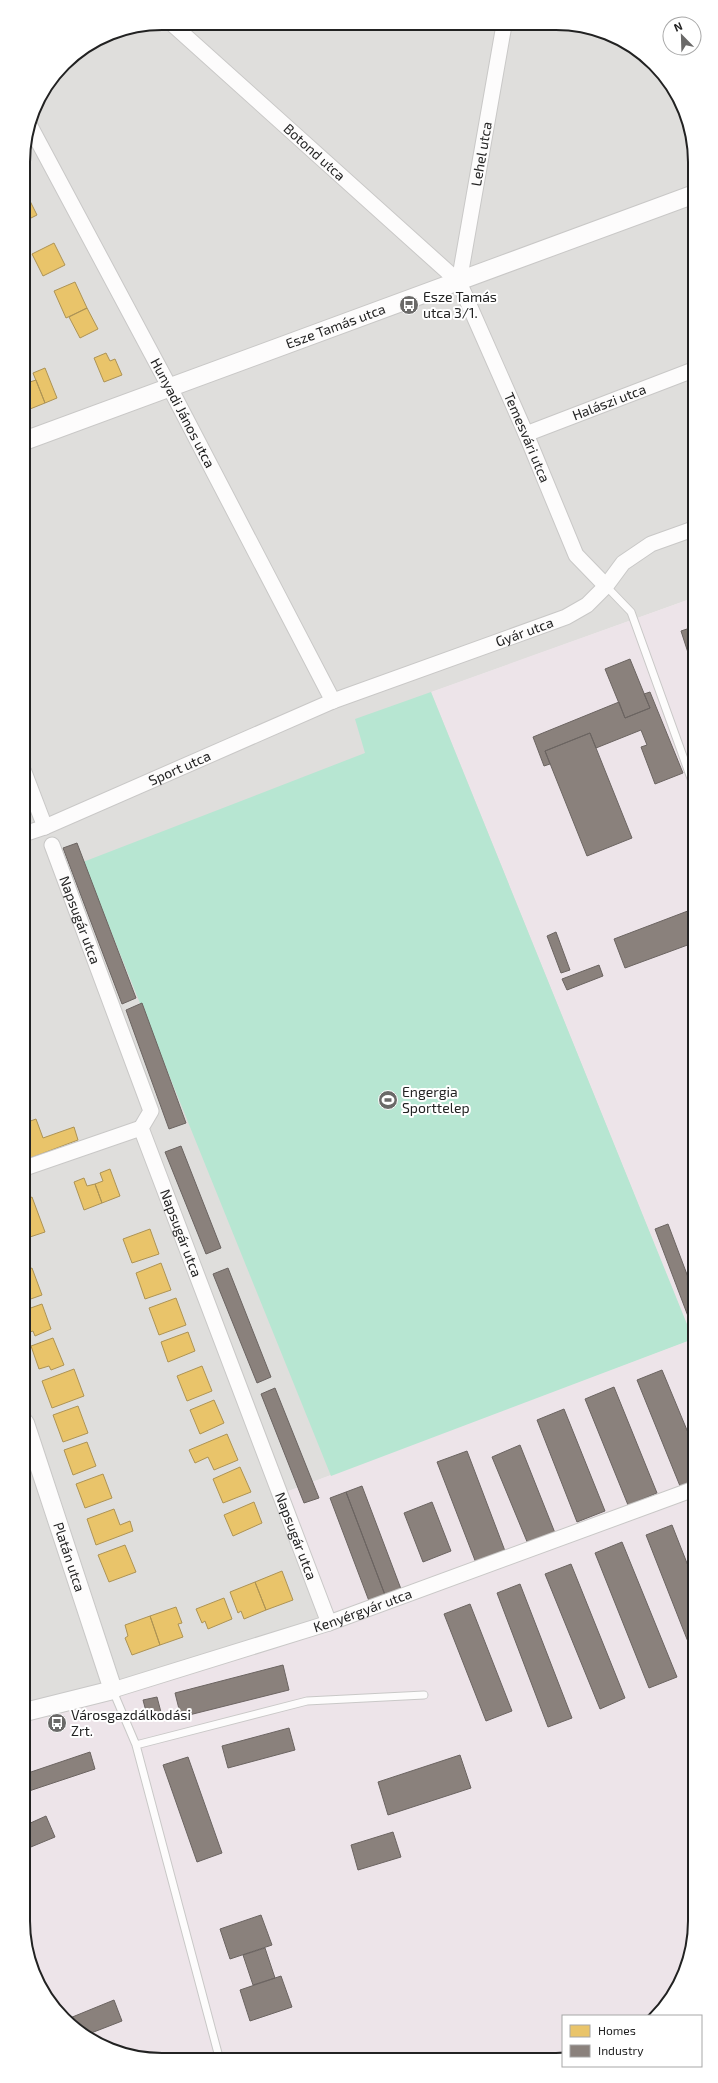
<svg xmlns="http://www.w3.org/2000/svg" width="718" height="2083" font-family="'Exo 2',sans-serif">
	<style>
		.residential { fill: #dfdedc }
		.industrial { fill: #ede4e9 }
		.pitch { fill: #b7e6d2 }
		.homes { fill: #e9c46a; stroke: #ad9354 }
		.industry { fill: #8a817c; stroke: #6b6461 }
		.lines { fill: none; stroke-linecap: round; stroke-linejoin: round }
		.service-casing { stroke: #c9c8c7; stroke-width: 9 }
		.minor-casing { stroke: #c9c8c7; stroke-width: 17 }
		.tertiary-casing { stroke: #c9c8c7; stroke-width: 20 }
		.service { stroke: #fdfcfc; stroke-width: 7 }
		.minor { stroke: #fdfcfc; stroke-width: 15 }
		.tertiary { stroke: #fdfcfc; stroke-width: 18 }
		.labels { text-anchor: middle; stroke-width: 4; stroke-linejoin: round; paint-order: stroke }
		.street-label { font-size: 14px; fill: #222; stroke: #fff }
		.poi-label { font-size: 14px; fill: #222; stroke: #fff; text-anchor: start }
		.rim { fill: none; stroke: #222; stroke-width: 2 }
	</style>
	<rect width="100%" height="100%" fill="#f0eeeb"/>
	<path class="residential" d="M162,23l422,3 41,15 29,22 23,30 15,41 1,464 -261,94 261,647 -412,155 48,129 -304,89 -2,-1560 14,-52 33,-42 39,-25z"/>
	<path class="industrial" d="M693,598l2,1332 -10,44 -24,39 -4,3h-94v41h-428l-35,-11 -36,-26 -23,-30 -15,-41 -1,-237 304,-89 -49,-129 413,-155 -262,-647z"/>
	<path class="pitch" d="M431,692l262,647 -362,137 -248,-614 282,-109 -10,-34z"/>
	<path class="homes" d="M27,195l10,20 -14,7v-25z
		M54,243l11,22 -22,11 -11,-22z
		M75,282l12,26 -21,10 -12,-27z
		M87,308l11,21 -18,9 -11,-21z
		M106,353l4,8 5,-2 7,16 -18,7 -10,-24z
		M45,368l12,30 -12,5 -12,-30z
		M36,380l9,23 -20,8 -1,-27z
		M36,1119l7,19 31,-11 4,13 -53,20v-37z
		M110,1169l10,27 -18,7 -7,-19 8,-3 -3,-8z
		M84,1178l3,8 8,-2 7,19 -18,7 -10,-28z
		M32,1197l13,35 -18,6 -2,-7v-31z
		M150,1229l9,25 -27,9 -9,-24z
		M161,1263l10,27 -26,9 -9,-26z
		M32,1268l10,27 -17,6v-30z
		M176,1298l10,27 -27,10 -10,-27z
		M42,1304l9,25 -16,7 -2,-5 -6,2 -2,-23z
		M188,1332l7,19 -27,11 -7,-20z
		M53,1338l11,27 -13,5 -2,-4 -10,3 -8,-23z
		M202,1366l10,25 -25,10 -10,-25z
		M74,1369l10,27 -32,12 -10,-27z
		M214,1400l10,23 -24,11 -10,-24z
		M78,1406l10,27 -25,9 -10,-27z
		M227,1434l11,26 -24,10 -6,-13 -13,6 -6,-13z
		M87,1442l9,24 -23,9 -9,-25z
		M240,1467l11,25 -28,11 -10,-24z
		M103,1474l9,24 -27,10 -9,-24z
		M254,1502l8,21 -29,13 -9,-21z
		M114,1509l6,16 10,-4 3,10 -37,14 -9,-26z
		M125,1545l11,27 -27,10 -11,-27z
		M282,1571l11,29 -27,10 -11,-28z
		M255,1582l11,28 -22,9 -3,-8 -3,2 -8,-21z
		M224,1598l8,21 -24,10 -3,-8 -3,2 -6,-14z
		M176,1607l6,16 -4,1 5,13 -23,8 -10,-29z
		M150,1616l10,29 -28,10 -7,-17 3,-2 -3,-11z"/>
	<path class="industry" d="M693,627v41l-12,-37z
		M630,659l20,49 -25,10 -20,-49z
		M650,692l33,81 -28,11 -14,-37 6,-2 -6,-15 -45,18 -6,-15 -45,18 5,13 -6,2 -11,-29 86,-35 6,16 25,-10 -6,-14z
		M590,733l42,105 -45,18 -42,-105z
		M77,843l59,155 -14,6 -59,-156z
		M693,909v34l-68,25 -11,-29z
		M556,932l14,38 -9,3 -14,-37z
		M599,965l4,11 -36,14 -5,-11z
		M142,1003l44,120 -17,6 -43,-119z
		M181,1146l40,102 -15,6 -41,-102z
		M668,1224l26,69v39l-39,-103z
		M228,1268l43,109 -14,6 -44,-109z
		M662,1370l32,77v34l-14,5 -43,-106z
		M614,1387l43,106 -29,12 -43,-106z
		M275,1388l44,110 -15,5 -43,-109z
		M564,1409l41,102 -28,11 -40,-102z
		M520,1445l35,88 -27,11 -36,-87z
		M467,1451l38,100 -29,12 -39,-101z
		M362,1486l39,103 -16,6 -39,-103z
		M346,1492l39,103 -16,6 -39,-103z
		M432,1502l19,49 -28,11 -19,-49z
		M672,1525l22,56v76l-48,-122z
		M622,1542l55,135 -28,11 -54,-135z
		M571,1564l54,134 -25,11 -55,-135z
		M520,1584l52,134 -24,9 -51,-134z
		M470,1604l42,107 -26,10 -42,-107z
		M283,1665l6,25 -108,27 -6,-24z
		M157,1697l5,19 -14,3 -5,-19z
		M289,1728l6,22 -67,18 -6,-22z
		M90,1752l5,17 -69,23 -1,-18z
		M460,1755l11,33 -83,27 -10,-33z
		M188,1757l34,96 -25,9 -34,-97z
		M46,1816l9,21 -29,12v-24z
		M393,1832l8,25 -43,13 -7,-25z
		M261,1915l11,30 -42,14 -10,-30z
		M265,1948l10,30 -22,7 -10,-30z
		M281,1976l11,31 -42,14 -10,-31z
		M114,2000l8,21 -36,14 -21,-15z"/>
	<g class="lines">
		<defs>
			<path id="service" d="M606,586l25,26 62,172
				M113,1691l23,54 83,312
				M136,1745l171,-44 117,-6"/>
			<g id="minor">
				<path id="s1" d="M171,23l288,259 67,152 50,121 30,31"/>
				<path id="s2" d="M30,126l140,262 163,313"/>
				<path id="s3" d="M459,282l45,-257"/>
				<path id="s4" d="M526,434l167,-64"/>
				<path d="M24,772l21,55"/>
				<path id="s5" d="M24,834l21,-7 288,-126 233,-84 21,-12 19,-19 17,-23 28,-19 42,-15"/>
				<path id="s6" d="M52,845l99,266 -10,17 188,495"/>
				<path d="M25,1168l116,-40"/>
				<path id="s7" d="M113,1690l216,-67 365,-134"/>
			</g>
			<g id="tertiary">
				<path id="s8" d="M24,441l668,-246"/>
				<path id="s9" d="M25,1423l88,267 -88,22"/>
			</g>
		</defs>
		<use href="#service" class="service-casing"/>
		<use href="#minor" class="minor-casing"/>
		<use href="#tertiary" class="tertiary-casing"/>
		<use href="#service" class="service"/>
		<use href="#minor" class="minor"/>
		<use href="#tertiary" class="tertiary"/>
	</g>
	<defs>
		<symbol id="bus-disc" viewBox="-11 -11 22 22"><circle r="9.5" fill="#6a6968" stroke="#fff"/><path d="M-5-6H5V4H4V6H2V4H-2V6H-4V4H-5ZM-3.5-4V0h7V-4ZM-3.5 1.2v1.5H-2V1.2ZM2 1.2v1.5H3.5V1.2Z" fill="#fff"/></symbol>
		<symbol id="stadium-disc" viewBox="-11 -11 22 22"><circle r="9.5" fill="#6a6968" stroke="#fff"/><path d="M0-5a6.5 5 0 1 0 0 10a6.5 5 0 1 0 0-10ZM-3.5-1.8h7v3.6h-7Z" fill="#fff"/></symbol>
	</defs>
	<g fill-rule="evenodd">
		<use href="#bus-disc" x="398" y="294" width="22" height="22"/>
		<use href="#stadium-disc" x="377" y="1089" width="22" height="22"/>
		<use href="#bus-disc" x="46" y="1712" width="22" height="22"/>
	</g>
	<g class="labels">
		<g class="street-label">
			<text dy="5" stroke="none"><textPath href="#s1" startOffset="193">Botond utca</textPath></text>
			<text dy="5" stroke="none"><textPath href="#s3" startOffset="130">Lehel utca</textPath></text>
			<text dy="5" stroke="none"><textPath href="#s8" startOffset="332">Esze Tamás utca</textPath></text>
			<text dy="5" stroke="none"><textPath href="#s4" startOffset="89">Halászi utca</textPath></text>
			<text dy="5" stroke="none"><textPath href="#s2" startOffset="325">Hunyadi János utca</textPath></text>
			<text dy="5" stroke="none"><textPath href="#s1" startOffset="557">Temesvári utca</textPath></text>
			<text dy="5" stroke="none"><textPath href="#s5" startOffset="540">Gyár utca</textPath></text>
			<text dy="5" stroke="none"><textPath href="#s5" startOffset="169">Sport utca</textPath></text>
			<text dy="5" stroke="none"><textPath href="#s6" startOffset="80">Napsugár utca</textPath></text>
			<text dy="5" stroke="none"><textPath href="#s6" startOffset="416">Napsugár utca</textPath></text>
			<text dy="5" stroke="none"><textPath href="#s6" startOffset="740">Napsugár utca</textPath></text>
			<text dy="5" stroke="none"><textPath href="#s9" startOffset="141">Platán utca</textPath></text>
			<text dy="5" stroke="none"><textPath href="#s7" startOffset="262">Kenyérgyár utca</textPath></text>
		</g>
		<g class="poi-label">
			<text x="423" y="302">Esze Tamás<tspan x="423" dy="16">utca 3/1.</tspan></text>
			<text x="402" y="1097">Engergia<tspan x="402" dy="16">Sporttelep</tspan></text>
			<text x="71" y="1720">Városgazdálkodási<tspan x="71" dy="16">Zrt.</tspan></text>
		</g>
	</g>
	<path d="M0 0H718V2083H0ZM162 30H556A132 132 0 0 1 688 162V1921A132 132 0 0 1 556 2053H162A132 132 0 0 1 30 1921V162A132 132 0 0 1 162 30Z" fill="#fff" fill-rule="evenodd"/>
	<path class="rim" d="M162 30H556A132 132 0 0 1 688 162V1921A132 132 0 0 1 556 2053H162A132 132 0 0 1 30 1921V162A132 132 0 0 1 162 30Z"/>
	<rect x="562" y="2015" width="140" height="52" fill="#ffffff" stroke="#a7a7a7"/>
	<rect x="570" y="2025" width="20" height="12" fill="#e9c46a" stroke="#a7a7a7"/>
	<text x="598" y="2035" font-size="12" fill="#222222">Homes</text>
	<rect x="570" y="2045" width="20" height="12" fill="#8a817c" stroke="#a7a7a7"/>
	<text x="598" y="2055" font-size="12" fill="#222222">Industry</text>
	<g transform="translate(682 36) rotate(337)"><circle r="19" fill="#ffffff" stroke="#a7a7a7"/>
	<path d="M0-3L7 15L0 10L-7 15Z" fill="#6a6968"/>
	<text y="-6" font-size="11" font-weight="bold" text-anchor="middle" fill="#222222">N</text>
	</g>
</svg>
